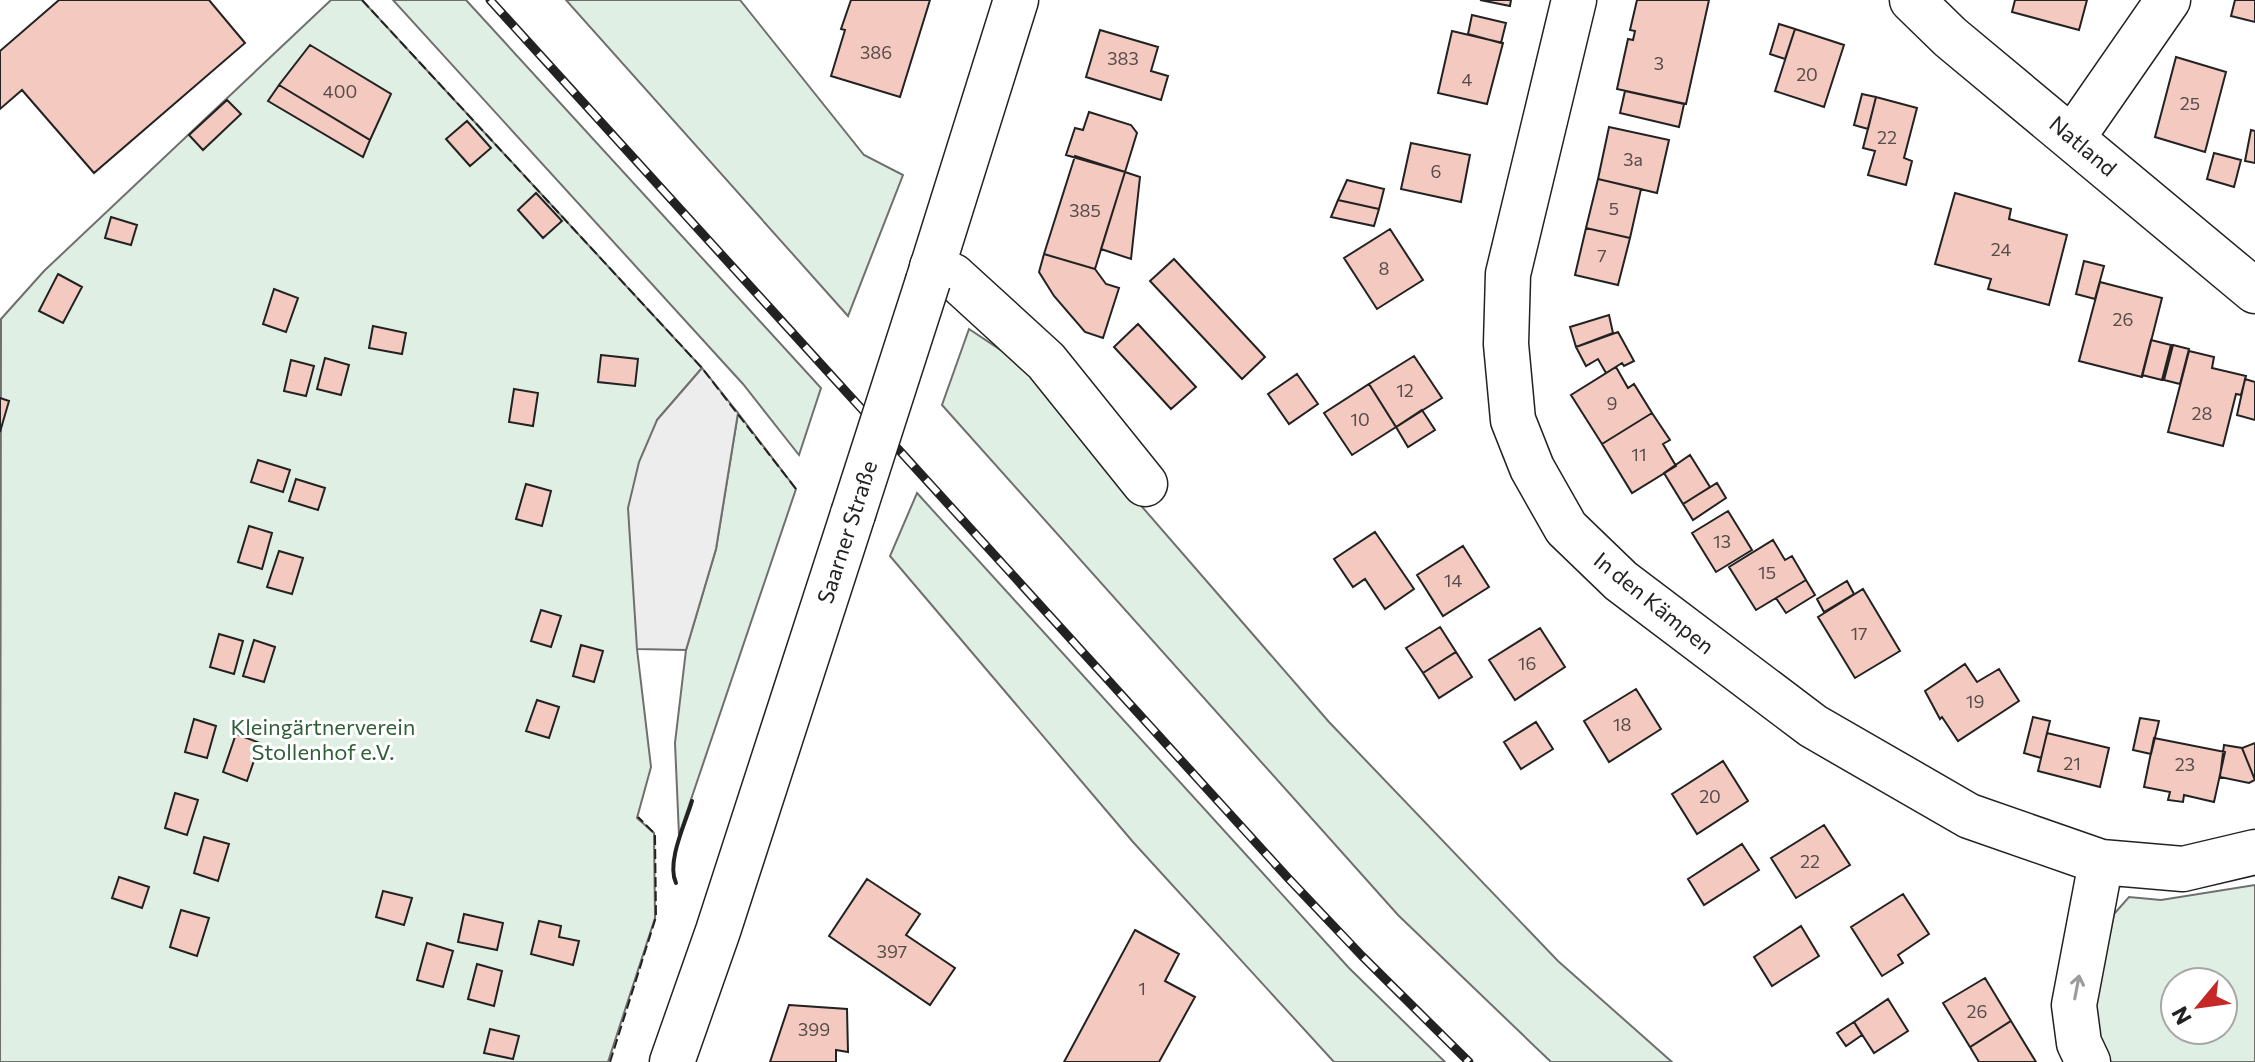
<svg xmlns="http://www.w3.org/2000/svg" width="2255" height="1062" font-family="Commissioner,sans-serif">
	<style>
		.green { fill: #e0efe3; stroke: #6f6f6f; stroke-width: 2; fill-rule: evenodd }
		.parking { fill: #ededed; stroke: #6f6f6f; stroke-width: 2 }
		.building { fill: #f3c9c0; stroke: #222; stroke-width: 2 }
		.lines { fill: none; stroke-linecap: round; stroke-linejoin: round }
		.minor-casing { stroke: #222; stroke-width: 47 }
		.major-casing { stroke: #222; stroke-width: 47 }
		.minor { stroke: #fff; stroke-width: 44 }
		.major { stroke: #fff; stroke-width: 44 }
		.rail-casing { stroke: #222; stroke-width: 9 }
		.rail { stroke: #fff; stroke-width: 6; stroke-dasharray: 18; stroke-linecap: butt }
		.major-bridge-casing { stroke: #222; stroke-width: 47; stroke-linecap: butt }
		.major-bridge { stroke: #fff; stroke-width: 44 }
		.fence { stroke: #222; stroke-width: 2; stroke-dasharray: 10 4; stroke-linecap: butt }
		.wall { stroke: #222; stroke-width: 4 }
		.oneway { stroke: #9c9c9c }
		.labels { text-anchor: middle; stroke-width: 6; stroke-linejoin: round; paint-order: stroke }
		.number-label { font-size: 18px; fill: #564c4a }
		.street-label { font-size: 22px; fill: #222; stroke: #fff }
		.park-label { font-size: 22px; fill: #2f5e38; stroke: #fff }
	</style>
	<rect width="100%" height="100%" fill="#fff"/>
	<path class="green" d="M331,0h31l340,368 -45,52 -20,229 14,118 -14,51 17,15 1,85 -47,144h-608l1,-743 43,-48z
		M393,0h73l355,388 -22,67 -56,-71z
		M566,0h174l124,155 39,20 -55,141z
		M969,329l71,47 84,110 205,236 229,239 114,101h-121l-153,-147 -456,-510z
		M738,413l58,76 -117,346 -4,-92 11,-93 30,-101z
		M917,493l432,475 96,94h-111l-201,-220 -243,-286z
		M2255,885v177h-145l-11,-15 -5,-41 20,-92 15,-17 32,3zM2175,982h48v48h-48z"/>
	<path class="parking" d="M702,368l36,45 -22,136 -30,101 -49,-1 -9,-141 11,-46 18,-42z"/>
	<path class="building" d="M59,0h150l36,43 -151,130 -72,-83 -22,19v-58z
		M851,0h79l-30,97 -69,-21 14,-46 -4,-1z
		M1480,0h31l-1,6z
		M1637,0h72l-23,104 -69,-15 11,-50 5,1 2,-9 -5,-1z
		M2015,0h72l-8,30 -67,-18z
		M2235,0h20v22l-24,-6z
		M1472,15l34,8 -5,20 -33,-9z
		M1779,24l16,5 -10,30 -15,-5z
		M1795,29l49,16 -20,62 -49,-16z
		M1100,30l58,17 -7,24 17,5 -7,24 -75,-23z
		M1452,31l51,12 -16,61 -49,-11z
		M310,45l81,49 -21,46 -91,-55z
		M2176,57l50,15 -21,80 -50,-15z
		M279,85l91,55 -7,17 -95,-56z
		M1625,91l59,13 -5,23 -59,-14z
		M1862,94l14,3 -8,32 -14,-4z
		M1876,97l41,11 -13,50 8,3 -6,24 -38,-10 7,-24 -12,-3z
		M227,100l14,14 -38,36 -14,-15z
		M1089,112l42,13 6,8 -12,39 -59,-17 9,-27 8,2z
		M467,121l24,27 -21,18 -24,-27z
		M1609,127l60,13 -12,53 -59,-14z
		M2251,130l4,1v32l-10,-2z
		M1411,143l59,12 -9,47 -60,-13z
		M2214,153l27,7 -7,27 -27,-8z
		M1075,156l50,16 -30,97 -51,-15z
		M1125,172l15,5 -9,82 -30,-10z
		M1598,179l43,10 -11,49 -44,-10z
		M1347,180l37,9 -5,20 -41,-9z
		M536,193l26,28 -19,17 -25,-28z
		M1955,193l56,16 -2,10 58,16 -18,70 -61,-16 3,-10 -56,-15z
		M1338,200l41,9 -5,17 -43,-9z
		M111,217l26,8 -6,20 -26,-7z
		M1586,228l44,10 -12,47 -43,-10z
		M1390,229l33,51 -46,29 -33,-51z
		M1044,254l51,15 11,15 13,4 -16,50 -18,-6 -31,-36 -15,-24z
		M1174,259l91,98 -23,22 -92,-98z
		M2084,261l20,5 -9,33 -19,-5z
		M58,274l24,13 -19,36 -24,-12z
		M2100,282l62,16 -20,79 -63,-16z
		M274,289l24,9 -12,34 -23,-8z
		M1609,315l4,18 -37,14 -6,-20z
		M1138,324l58,63 -25,22 -57,-62z
		M373,326l33,7 -4,21 -33,-6z
		M1618,332l16,29 -10,5 -2,-3 -16,10 -8,-14 -12,7 -10,-19z
		M2151,340l20,5 -9,35 -20,-5z
		M2173,345l16,4 -9,35 -16,-4z
		M2189,351l25,6 -2,11 34,8 -5,19 -5,-1 -13,52 -55,-14z
		M601,355l37,4 -3,27 -37,-4z
		M1414,356l28,42 -46,29 -27,-43z
		M325,358l24,7 -8,30 -24,-6z
		M291,360l23,6 -8,30 -22,-5z
		M1616,367l12,21 6,-4 18,29 -50,31 -31,-49z
		M1297,374l21,30 -29,20 -21,-30z
		M2245,379l10,3v38l-18,-5z
		M1369,384l27,43 -44,28 -28,-42z
		M514,389l24,4 -5,33 -24,-4z
		M0,398l9,3 -9,31z
		M1422,410l13,20 -27,17 -12,-20z
		M1652,413l18,27 -7,4 13,22 -44,27 -30,-49z
		M1690,455l20,32 -27,17 -19,-31z
		M258,460l32,10 -7,22 -32,-10z
		M296,479l29,9 -7,22 -29,-9z
		M1717,483l9,15 -33,22 -10,-16z
		M526,484l25,7 -9,35 -26,-7z
		M1728,511l24,39 -36,22 -24,-39z
		M249,526l23,7 -10,36 -24,-7z
		M1375,532l39,57 -29,20 -20,-30 -12,8 -19,-28z
		M1773,540l12,20 7,-4 14,24 -50,30 -27,-43z
		M1463,546l26,41 -46,29 -26,-41z
		M279,551l24,7 -11,36 -25,-7z
		M1806,580l9,15 -29,18 -10,-15z
		M1847,581l7,13 -30,18 -7,-13z
		M1863,589l37,62 -45,27 -37,-61z
		M541,610l20,6 -10,31 -20,-6z
		M1440,627l16,25 -33,21 -17,-25z
		M1540,628l25,39 -50,33 -26,-40z
		M219,634l24,7 -9,33 -24,-7z
		M254,640l21,7 -11,35 -21,-6z
		M581,645l22,6 -9,31 -21,-6z
		M1456,652l16,25 -33,21 -16,-25z
		M1965,664l12,18 22,-13 20,32 -61,40 -16,-24 -2,2 -15,-28z
		M1636,689l25,40 -52,33 -25,-41z
		M537,700l22,7 -10,31 -23,-7z
		M2033,717l17,4 -9,37 -17,-5z
		M2140,718l19,3 -8,33 -18,-4z
		M194,719l22,7 -9,32 -22,-6z
		M1536,722l17,27 -32,20 -17,-27z
		M2047,733l62,15 -9,39 -62,-16z
		M236,734l24,9 -13,38 -24,-9z
		M2154,738l71,14 -11,50 -30,-7 -1,7 -15,-2 2,-8 -26,-5z
		M2255,743v37l-13,-32z
		M2224,745l18,3 13,32 -6,3 -29,-6z
		M1723,761l25,40 -51,33 -25,-40z
		M175,793l23,7 -11,35 -22,-7z
		M1824,825l26,40 -54,33 -25,-40z
		M204,837l25,7 -11,37 -24,-8z
		M1742,844l17,26 -55,35 -16,-26z
		M119,877l30,10 -7,21 -30,-10z
		M867,879l53,35 -14,21 49,33 -25,37 -101,-69z
		M383,891l29,7 -8,27 -28,-8z
		M1903,894l26,40 -31,21 5,8 -21,13 -31,-49z
		M181,910l28,8 -12,38 -27,-9z
		M464,914l39,9 -6,27 -39,-8z
		M539,921l22,5 -2,11 20,4 -6,24 -42,-11z
		M1801,926l18,30 -47,30 -18,-29z
		M1135,930l44,24 -14,27 30,16 -36,65h-95z
		M427,943l26,8 -10,36 -26,-7z
		M477,964l25,7 -8,35 -26,-7z
		M1985,978l26,43 -41,26 -27,-44z
		M1888,999l20,32 -34,22 -20,-31z
		M789,1005l58,4 1,43 -12,-2v12h-66z
		M2011,1021l25,41h-57l-9,-15z
		M1854,1022l8,13 -16,11 -9,-13z
		M490,1029l29,7 -6,23 -29,-6z"/>
	<g class="lines">
		<defs>
			<path id="minor" d="M1574,0l-66,274 -2,70 7,76 19,48 34,60 55,53 192,145 156,90 132,46 82,7 72,-17
				M1912,0l38,37 305,254
				M2073,137l95,-137
				M932,267l21,9 93,85 99,123
				M2088,1062l-9,-19 -5,-38 27,-143"/>
			<path id="major" d="M928,281l88,-281
				M672,1062l46,-131 135,-417"/>
		</defs>
		<use href="#minor" class="minor-casing"/>
		<use href="#major" class="major-casing"/>
		<use href="#minor" class="minor"/>
		<use href="#major" class="major"/>
		<defs>
			<path id="rail" d="M490,0l798,878 74,78 107,106"/>
		</defs>
		<use href="#rail" class="rail-casing"/>
		<use href="#rail" class="rail"/>
		<defs>
			<path id="major-bridge" d="M853,514l75,-233"/>
		</defs>
		<use href="#major-bridge" class="major-bridge-casing"/>
		<use href="#major-bridge" class="major-bridge"/>
		<path class="fence" d="M362,0l340,368 94,121
			M610,1062l46,-145 -1,-83 -17,-17"/>
		<path class="wall" d="M676,883c-10,-21 10,-61 16,-82"/>
	</g>
	<defs><path id="oneway-shaft" d="M-6 0H5M1.5-3L5.5 0L1.5 3" fill="none" stroke-width="1.6" stroke-linecap="round" stroke-linejoin="round" transform="scale(2)"/></defs>
	<use class="oneway" href="#oneway-shaft" transform="translate(2077 987) rotate(-79)"/>
	<g class="labels">
		<g class="number-label">
			<text x="876" y="59">386</text>
			<text x="1123" y="65">383</text>
			<text x="1659" y="70">3</text>
			<text x="1807" y="81">20</text>
			<text x="1467" y="86">4</text>
			<text x="340" y="98">400</text>
			<text x="2190" y="110">25</text>
			<text x="1887" y="144">22</text>
			<text x="1633" y="166">3a</text>
			<text x="1436" y="178">6</text>
			<text x="1614" y="215">5</text>
			<text x="1085" y="217">385</text>
			<text x="2001" y="256">24</text>
			<text x="1602" y="262">7</text>
			<text x="1384" y="275">8</text>
			<text x="2123" y="326">26</text>
			<text x="1405" y="397">12</text>
			<text x="1612" y="410">9</text>
			<text x="2202" y="420">28</text>
			<text x="1360" y="426">10</text>
			<text x="1639" y="461">11</text>
			<text x="1722" y="548">13</text>
			<text x="1767" y="579">15</text>
			<text x="1453" y="587">14</text>
			<text x="1859" y="640">17</text>
			<text x="1527" y="670">16</text>
			<text x="1975" y="708">19</text>
			<text x="1622" y="731">18</text>
			<text x="2072" y="770">21</text>
			<text x="2185" y="771">23</text>
			<text x="1710" y="803">20</text>
			<text x="1810" y="868">22</text>
			<text x="892" y="958">397</text>
			<text x="1142" y="995">1</text>
			<text x="1977" y="1018">26</text>
			<text x="814" y="1036">399</text>
		</g>
		<g class="street-label">
			<text transform="translate(2083 146) rotate(40)" y="8">Natland</text>
			<text transform="translate(847 532) rotate(-72)" y="8">Saarner Straße</text>
			<text transform="translate(1654 603) rotate(39)" y="8">In den Kämpen</text>
		</g>
		<g class="park-label">
			<text x="323" y="735">Kleingärtnerverein<tspan x="323" dy="25">Stollenhof e.V.</tspan></text>
		</g>
	</g>
	<g transform="translate(2199 1006) rotate(241)"><circle r="38" fill="#ffffff" stroke="#a7a7a7" stroke-width="2"/>
	<path d="M0-6L14 30L0 20L-14 30Z" fill="#c62828"/>
	<text y="-12" font-size="22" font-weight="bold" text-anchor="middle" fill="#222222">N</text>
	</g>
</svg>
